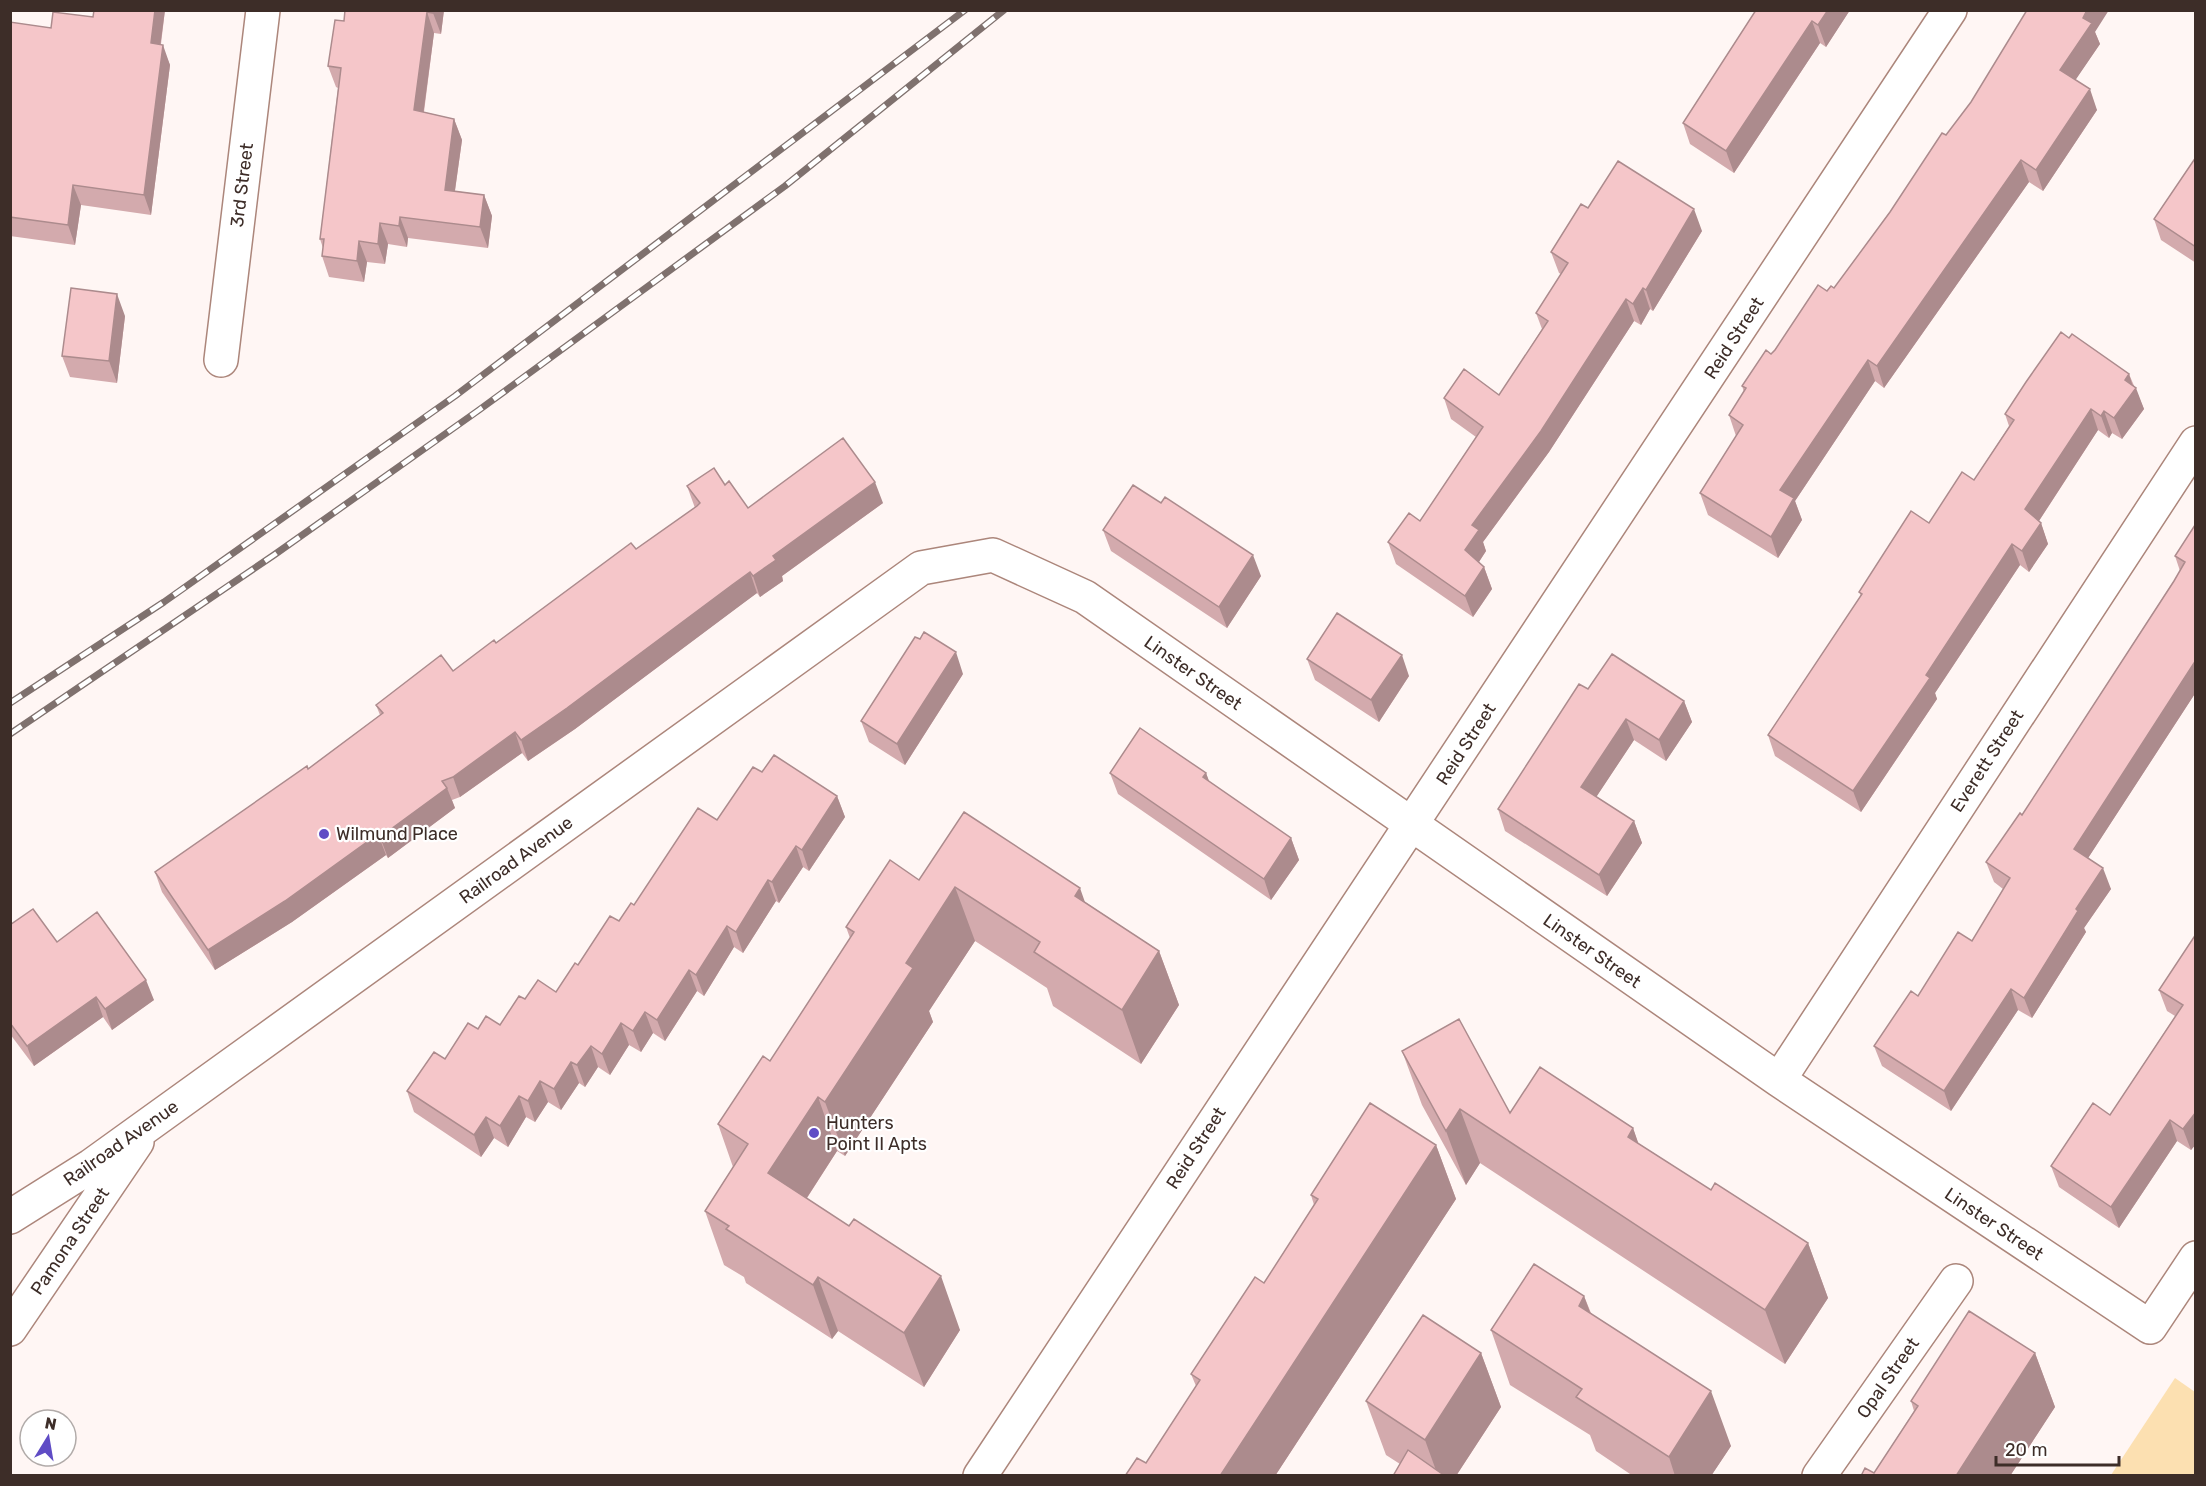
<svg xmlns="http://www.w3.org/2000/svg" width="2206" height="1486" font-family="Rubik,sans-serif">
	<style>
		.green { fill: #fce0b1 }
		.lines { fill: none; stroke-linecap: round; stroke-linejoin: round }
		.street-casing { stroke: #ac867b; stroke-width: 36 }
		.street { stroke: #fff; stroke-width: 33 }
		.rail-casing { stroke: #7f716e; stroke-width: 7 }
		.rail { stroke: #fff; stroke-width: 4.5; stroke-dasharray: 14; stroke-linecap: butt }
		.wall { fill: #d3aaad }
		.shaded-wall { fill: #ac8b8d }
		.building { fill: #f5c6c9; stroke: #ac8b8d; stroke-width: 1.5 }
		.poi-dot { fill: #5f4cc5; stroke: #fff; stroke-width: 2 }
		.labels { text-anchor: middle; stroke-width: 4.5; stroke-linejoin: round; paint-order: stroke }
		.street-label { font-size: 18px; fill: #3d2d28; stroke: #fff }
		.poi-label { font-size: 18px; fill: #3d2d28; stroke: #fff; text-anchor: start }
	</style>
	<rect width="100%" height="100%" fill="#fff6f4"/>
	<path class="green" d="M2175,1378l20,14v83h-84z"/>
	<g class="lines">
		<defs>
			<path id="street" d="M221,360l42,-350
				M1779,1080l417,-637
				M10,1217l81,-51 830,-598 72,-13 92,42 694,483 371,247 46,-69
				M10,1329l127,-187
				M980,1476l970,-1466
				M1819,1476l137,-195"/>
		</defs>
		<use href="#street" class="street-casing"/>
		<use href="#street" class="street"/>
		<defs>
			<path id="rail" d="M10,703l154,-101 291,-206 510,-386
				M10,734l264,-179 205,-145 306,-224 219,-176"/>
		</defs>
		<use href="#rail" class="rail-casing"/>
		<use href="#rail" class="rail"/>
	</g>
	<path class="wall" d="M94,10h71l-4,34 9,21 -19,150 -70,-10 -6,40 -65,-9v-214l41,6 42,-11z
		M345,10h99l-3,24 -7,-1 -10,79 30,7 8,21 -7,51 29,4 8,21 -4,32 -80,-10 -1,9 -19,-3 -3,20 -18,-2 -3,20 -35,-5 -7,-21 1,-8 -3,-9 18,-151 -2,-1 -8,-21 16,-45z
		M1756,10h94l-24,37 -6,-4 -86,130 -44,-29 -7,-21z
		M2095,32l5,12 -25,36 22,30 -54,81 -14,-9 -145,206 -9,-7 -80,120 7,19 -24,38 -70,-43 -8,-22 36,-57 -7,-21 15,-23 -2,-6 85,-95 7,-3 112,-153z
		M2196,157v106l-35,-23 -7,-21z
		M1588,208l114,23 -49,80 -3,-2 -9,16 -7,-4 -85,131 -66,90 3,9 -7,11 5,5 8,22 -19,28 -77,-53 -8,-22 32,-21 56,-84 -25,-18 -7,-21 55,-3 43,-66 -6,-16 25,-39 -2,-1 -8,-21z
		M125,316l-8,67 -47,-6 -8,-21z
		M2069,338l60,36 15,35 -22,30 -10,-6 -3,5 -11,-8 -59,91 2,2 7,21 -19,28 -9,-7 -85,128 2,6 -76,113 -86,-56 -7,-21 93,-139 -2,-4 70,-69 45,-43 35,-54 -4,-12z
		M725,485l23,23 135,-5 -101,73 1,5 -23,16 -3,-4 -18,13 -164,123 -47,32 -6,-8 -62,44 -8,3 3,8 -67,50 -2,-3 -94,67 -77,48 -53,-78 -7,-20 153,-103 72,-54 -4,-10 77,-34 183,-122 59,-41 -8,-22z
		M2195,525l1,167 -108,166 23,31 -27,39 2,4 -54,86 -14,-8 -67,101 -69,-45 -8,-20 44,-50 54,-55 31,-52 -9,-7 -8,-20 36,-47 158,-244 -5,-15z
		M1103,530l158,46 -34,52 -116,-77z
		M1307,659l102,17 -30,46 -64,-42z
		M963,674l-58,91 -36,-23 -8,-21z
		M1588,689l96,12 8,21 -26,39 -32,-21 -38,57 38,24 8,22 -35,53 -102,-65 -7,-22z
		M762,772l75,24 8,21 -36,54 -6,-4 -24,36 -3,-2 -33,52 -9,-6 -30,49 -7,-5 -32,50 -12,-8 -12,19 -12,-7 -19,30 -12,-8 -13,20 -6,-4 -18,27 -13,-8 -13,20 -9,-5 -18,30 -14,-9 -13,19 -67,-45 -7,-21 38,-32 33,-30 22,-4 25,-26 31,-7 22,-27 41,-44 98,-101z
		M1110,773h96l3,9 82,56 8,22 -28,40 -153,-106z
		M919,880l166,22 74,49 20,54 -38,59 -88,-58 -6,-18 -72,-47 -46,70 4,11 -88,134 -8,-5 -30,47 153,132 -36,57 -86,-56 -6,8 -86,-56 -2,-6 -20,-12 -19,-54 28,-44 -15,-43 52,-63 80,-123 -4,-11z
		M10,925l47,17 97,58 -42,30 -9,-13 -69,49 -24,-32z
		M2196,934v210l-5,6 -14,-9 -58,87 -60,-41 -8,-21 59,-51 65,-99 -8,-5 -8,-21z
		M1402,1051l108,62 123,15 5,15 73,47 97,53 20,55 -43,66 -305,-201 -14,22 -44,-80z
		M1436,1145l20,54 -181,277h-150l21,-13 50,-77 -5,-12 73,-91 50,-78 -3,-10z
		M1584,1296l7,17 140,133 -20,30h-78l-37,-25 -6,-16 -80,-50 -19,-55z
		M1481,1353l20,54 -45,69h-63l7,-12 -14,-9 -20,-54z
		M2035,1353l20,54 -45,69h-149l13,-3 40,-62 -3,-10z"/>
	<path class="shaded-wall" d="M155,10h10l-7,53 -7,-20z
		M433,10h11l-3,24 -8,-21z
		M1828,10h22l-24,37 -8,-22z
		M2087,10h22l-14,22 5,12 -32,47 -8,-21 23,-52z
		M427,12l7,21 -13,98 -7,-21z
		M1812,21l8,22 -86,130 -8,-22z
		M163,45l7,20 -19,150 -7,-20z
		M2090,89l7,21 -54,81 -7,-21z
		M454,119l8,21 -10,71 -7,-21z
		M2021,160l8,22 -145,206 -7,-22z
		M73,185l8,20 -6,40 -7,-20z
		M484,195l8,21 -4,32 -8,-21z
		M1694,209l8,22 -49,80 -7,-21z
		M400,217l8,21 -1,9 -8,-21z
		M380,223l8,21 -3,20 -7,-20z
		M359,241l8,21 -3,20 -7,-21z
		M1643,288l7,21 -9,16 -8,-21z
		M117,294l8,22 -8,67 -8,-22z
		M1626,299l8,22 -85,131 -66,90 3,9 -13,20 -8,-21 7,-25z
		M1868,360l7,21 -80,120 7,19 -24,38 -7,-21 9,-47z
		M2129,374l5,16 2,-2 8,21 -22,30 -8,-21 11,-38z
		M2091,409l7,21 -65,100 -8,-21z
		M2104,411l8,22 -3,5 -8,-22z
		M875,482l8,21 -101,73 1,5 -23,16 -7,-21 20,-20z
		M2041,523l7,21 -19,28 -7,-21z
		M2012,544l8,21 -85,128 2,6 -76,113 -8,-21 73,-116z
		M1253,555l8,21 -34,52 -8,-21z
		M1484,567l8,22 -19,28 -8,-21z
		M750,572l7,21 -182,136 -47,32 -7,-21z
		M956,652l7,22 -58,91 -8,-21z
		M1402,655l7,21 -30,46 -8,-22z
		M2196,660v32l-115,177 -7,-20z
		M1684,701l8,21 -26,39 -7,-21z
		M1626,719l8,21 -45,68 -8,-21z
		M515,732l7,21 -62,44 -7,-20z
		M1206,773l8,21 -11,-17z
		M447,788l8,20 -67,50 -8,-21z
		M837,796l8,21 -36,54 -7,-21z
		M1634,821l8,22 -35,53 -8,-21z
		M378,834l8,21 -94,67 -77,48 -7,-20z
		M1291,838l8,22 -28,40 -7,-21z
		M796,846l7,21 -24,36 -7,-21z
		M2103,868l8,21 -27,39 2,4 -54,86 -8,-20 52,-89z
		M768,880l8,21 -33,52 -7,-21z
		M955,887l20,54 -46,70 4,11 -88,134 -20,-54 81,-139z
		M1080,888l19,54 -24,-46z
		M727,926l7,21 -30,49 -8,-21z
		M1159,951l20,54 -38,59 -19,-54z
		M689,970l8,21 -32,50 -8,-21z
		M146,980l8,20 -42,30 -7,-21z
		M2011,989l7,21 -67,101 -7,-20z
		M96,997l7,20 -69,49 -7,-20z
		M645,1012l8,21 -12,19 -8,-21z
		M621,1023l8,22 -19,30 -8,-21z
		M591,1046l7,21 -13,20 -8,-22z
		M571,1062l8,21 -18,27 -7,-21z
		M540,1081l8,21 -13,20 -7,-21z
		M519,1096l7,21 -18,30 -8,-21z
		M818,1097l19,54 -49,76 -20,-54z
		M1460,1109l20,54 -14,22 -20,-54z
		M2196,1112v32l-5,6 -8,-21z
		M486,1117l8,21 -13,19 -7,-22z
		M2170,1120l7,21 -58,87 -8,-21z
		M1633,1128l19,54 -24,-45z
		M1436,1145l20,54 -181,277h-55z
		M1808,1243l20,55 -43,66 -20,-54z
		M941,1276l19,54 -36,57 -20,-54z
		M818,1277l20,54 -6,8 -19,-54z
		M1584,1296l20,54 -25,-44z
		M1481,1353l20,54 -45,69h-18l-13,-36z
		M2035,1353l20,54 -45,69h-54z
		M1711,1391l20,55 -20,30h-36l-6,-19z"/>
	<path class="building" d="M94,10h61l-4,33 12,2 -19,150 -71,-10 -5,40 -58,-8v-195l41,6 2,-16 40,5z
		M345,10h88v3l-6,-1 -13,98 40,9 -9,71 39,5 -4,32 -80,-10 -1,9 -19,-3 -2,21 -19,-3 -2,20 -35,-5 2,-17h-4l21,-171 -13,-2 7,-46 9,1z
		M1756,10h72l-10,15 -6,-4 -86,130 -43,-28z
		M2027,10h60l-4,8 9,5 -32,47 30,19 -54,81 -15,-10 -144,206 -9,-6 -88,130 14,8 -23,39 -71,-44 43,-68 -14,-10 17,-27 -4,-2 24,-36 5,4 4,-4 43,-65 9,6 4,-5 3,2 56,-76 52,-79 4,2 25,-33z
		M2196,157v90l-42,-28z
		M1618,161l76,48 -48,81 -3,-2 -10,16 -7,-5 -85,132 -69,94 7,5 -14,20 19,17 -19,29 -77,-54 21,-29 11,8 63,-94 -39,-29 20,-29 35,26 49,-74 -12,-8 32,-50 -17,-11 30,-48 7,4z
		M71,288l46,6 -8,67 -47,-5z
		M2061,332l8,6 3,-4 57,40 -4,6 11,8 -22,30 -10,-7 -3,5 -10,-7 -66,100 16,14 -19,28 -10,-7 -86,131 4,3 -77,113 -85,-56 94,-141 -3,-2 52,-81 18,12 33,-51 12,8 40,-60 -9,-6 21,-32z
		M843,438l32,44 -102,74 3,4 -23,16 -3,-4 -18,13 -165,123 -46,32 -6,-8 -62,45 -11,4 5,7 -67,49 -2,-3 -93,67 -77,49 -53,-78 152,-106 1,3 75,-56 -7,-8 65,-50 12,16 41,-31 2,3 135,-100 5,6 61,-43 3,-3 -13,-17 27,-18 11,17 4,-4 19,27z
		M1133,485l28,18 4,-6 88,58 -34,52 -116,-77z
		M2195,525l1,135 -122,189 29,19 -27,41 2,2 -54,87 -13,-9 -67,102 -70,-45 37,-55 7,5 40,-64 14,9 38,-63 -24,-16 34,-49 2,2 152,-234 11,-19 -10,-6z
		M1337,613l65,42 -31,45 -64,-41z
		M924,632l32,20 -59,92 -36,-23 54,-84 5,2z
		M1612,654l72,47 -25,39 -33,-21 -45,68 53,34 -35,54 -101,-66 81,-125 9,5z
		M1140,728l66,45 -3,4 88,61 -27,41 -154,-106z
		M774,755l63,41 -35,54 -6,-4 -24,36 -4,-2 -32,52 -9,-6 -31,49 -7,-5 -32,50 -12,-8 -12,19 -12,-8 -19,31 -11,-8 -14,19 -6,-3 -17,27 -14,-8 -12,20 -9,-5 -19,30 -14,-9 -12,18 -67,-44 27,-39 11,7 23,-36 10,6 8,-13 14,9 19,-29 6,3 13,-19 18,12 19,-29 3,2 32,-49 9,5 12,-18 3,2 64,-97 19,12 36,-53 9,5z
		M964,812l116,76 -5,8 84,55 -37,59 -88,-58 6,-10 -85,-55 -49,76 7,5 -88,134 -7,-5 -50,76 81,53 5,-7 87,57 -37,57 -86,-56 -5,8 -87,-56 3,-3 -24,-15 43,-67 -30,-20 45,-68 7,5 84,-129 -8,-5 44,-67 29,20z
		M33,909l24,33 40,-30 49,68 -41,29 -9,-12 -69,49 -17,-23v-98z
		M2196,934v178l-13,17 -13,-9 -59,87 -60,-41 42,-63 17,12 73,-110 -24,-15z
		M1459,1019l51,94 30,-46 93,61 -5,9 83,53 4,-7 93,60 -43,67 -305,-201 -14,22 -44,-80z
		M1370,1103l66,42 -216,331h-95l12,-18 9,5 54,-83 -9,-6 64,-97 9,6 54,-84 -7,-4z
		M1534,1264l50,32 -5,10 132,85 -42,66 -93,-60 6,-8 -91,-59z
		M1969,1311l66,42 -79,123h-95l4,-8 9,5 44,-67 -7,-5z
		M1423,1315l58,38 -56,87 -59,-39z
		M1408,1450l37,26h-52z"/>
	<g class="poi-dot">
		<circle cx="324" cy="834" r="6"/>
		<circle cx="814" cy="1133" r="6"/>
	</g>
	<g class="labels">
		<g class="street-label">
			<text transform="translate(242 185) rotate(-83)" y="6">3rd Street</text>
			<text transform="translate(1734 338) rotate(-57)" y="6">Reid Street</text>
			<text transform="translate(1193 673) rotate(35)" y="6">Linster Street</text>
			<text transform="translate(1466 744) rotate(-57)" y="6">Reid Street</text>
			<text transform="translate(1987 761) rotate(-57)" y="6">Everett Street</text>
			<text transform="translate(516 860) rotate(-36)" y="6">Railroad Avenue</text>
			<text transform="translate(1592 951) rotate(35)" y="6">Linster Street</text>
			<text transform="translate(121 1143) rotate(-35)" y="6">Railroad Avenue</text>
			<text transform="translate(1196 1148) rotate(-57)" y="6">Reid Street</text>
			<text transform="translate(1994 1224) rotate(34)" y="6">Linster Street</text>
			<text transform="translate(70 1241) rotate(-56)" y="6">Pamona Street</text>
			<text transform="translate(1888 1378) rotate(-55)" y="6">Opal Street</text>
		</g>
		<g class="poi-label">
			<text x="336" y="840">Wilmund Place</text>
			<text x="826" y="1129">Hunters<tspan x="826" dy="21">Point II Apts</tspan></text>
		</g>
	</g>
	<rect width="2206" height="1486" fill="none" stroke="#3d2d28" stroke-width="24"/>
	<g transform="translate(48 1438) rotate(11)"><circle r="28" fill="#ffffff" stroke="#b1aba9" stroke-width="1.5"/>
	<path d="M0-4.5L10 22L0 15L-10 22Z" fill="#5f4cc5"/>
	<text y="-9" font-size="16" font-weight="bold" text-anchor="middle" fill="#3d2d28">N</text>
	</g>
	<path d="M1996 1456v9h123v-9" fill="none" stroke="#3d2d28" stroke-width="3"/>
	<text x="2005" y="1456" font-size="18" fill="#3d2d28" stroke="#ffffff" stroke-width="4.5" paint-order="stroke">20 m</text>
</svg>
